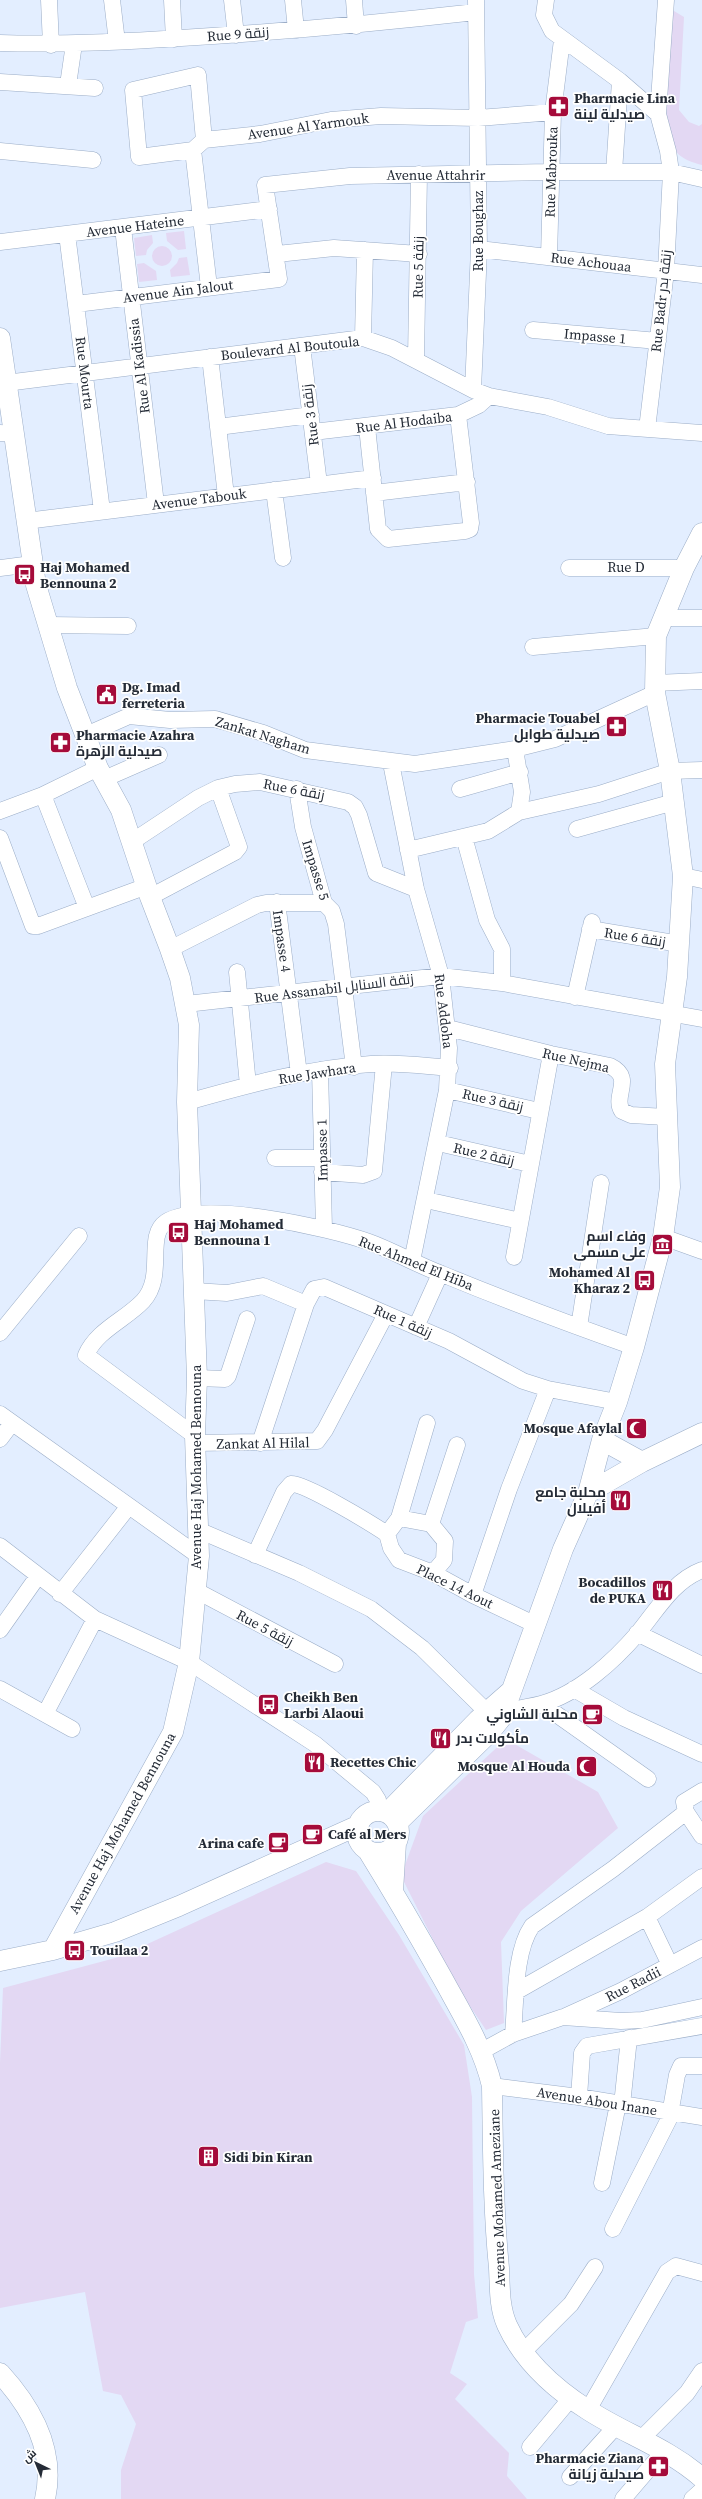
<svg xmlns="http://www.w3.org/2000/svg" width="702" height="2499" font-family="'Source Serif 4',Cairo,serif">
	<style>
		.green { fill: #e3d8f3 }
		.lines { fill: none; stroke-linecap: round; stroke-linejoin: round }
		.minor-casing { stroke: #9badc7; stroke-width: 17 }
		.tertiary-casing { stroke: #9badc7; stroke-width: 21 }
		.minor { stroke: #fff; stroke-width: 16 }
		.tertiary { stroke: #fff; stroke-width: 20 }
		.labels { text-anchor: middle; stroke-width: 3.5; stroke-linejoin: round; paint-order: stroke }
		.street-label { font-size: 14px; fill: #242b36; stroke: #fff }
		.poi-label { font-size: 14px; font-weight: bold; fill: #242b36; stroke: #fff; text-anchor: start }
	</style>
	<rect width="100%" height="100%" fill="#e3eeff"/>
	<path class="green" d="M669,8l15,9 -5,93 10,12 10,4 3,-2v41c-22,-6 -27,-11 -37,-31z
		M184,231l2,18 -8,1 -11,-9 -1,-8z
		M152,235l1,8 -6,7 -1,5 -10,1 -2,-18z
		M152 256a10 10 0 1 1 20 0a10 10 0 1 1-20 0Z
		M187,257l3,18 -19,2 -1,-7 7,-7 2,-5z
		M144,263l12,8 1,9 -18,2 -2,-18z
		M506,1739l92,53 20,36 -97,83 -20,31 3,81 -18,7 -29,-43 -56,-111 22,-60z
		M326,1862l30,9 43,64 65,110 8,52 2,177 4,44 -12,4 -16,51 17,11 -12,15 54,54 -2,23 20,23h-406v-29l15,-46 -15,-29 -18,-4 -18,-99 -85,16v-245l3,-75 116,-31z"/>
	<g class="lines">
		<defs>
			<path id="minor" d="M49,0l2,45
				M112,0l5,42
				M172,0l2,39
				M232,0l4,35
				M293,0l3,30
				M354,0l2,26
				M546,0l-2,15 8,16 68,50 38,33
				M0,43c61,2 120,-1 181,-5 99,-6 197,-15 295,-26
				M0,82l95,6
				M68,85l6,-41
				M204,140l-6,-65 -65,15 6,67 54,-7 11,-10 56,-6 71,-14 50,-4 97,2 75,-6
				M193,150l16,137
				M0,151l93,9
				M614,172l6,-91
				M123,228l33,276
				M67,234l35,277
				M0,242l269,-33
				M479,249l223,26
				M277,254l57,-6 85,6
				M549,257l4,-145 9,-72
				M76,304l203,-25 -14,-94 85,-9 200,-4h121l31,7
				M533,330l125,11
				M363,338l2,-88
				M302,346l17,138
				M210,357l16,139
				M416,360l3,-186
				M6,383l357,-45 29,10 81,42 16,6 59,11 60,19 94,7
				M473,390l6,-141 -3,-249
				M218,427l93,-12
				M367,427l11,102 10,10 77,-8 5,-2 1,-6 -13,-108
				M647,429l19,-158 5,-99 -3,-21 -10,-37 8,-114
				M313,432l145,-17 21,-10 10,-9
				M0,433l14,1
				M274,490l9,68
				M374,493l93,-11
				M26,521l347,-43
				M0,568l32,-4
				M569,568h115
				M662,618h40
				M48,625l80,1
				M533,647l123,-11
				M655,683l47,-2
				M86,735l43,-19 41,4 45,-1 48,14 42,17 110,14 100,-15 40,-10 100,-46
				M391,763l25,126 25,87 8,72 -2,42 -35,171
				M104,779l55,-24
				M297,789l6,38 21,76 8,8 4,13 18,143
				M460,789l60,-17
				M43,795l44,113
				M0,811l43,-16 55,-27
				M519,812l80,-18 71,-23 32,-1
				M577,829l97,-27
				M464,837l23,83 15,29v34
				M0,838l33,88h5l109,-40
				M133,841l65,-43 20,-10 17,-4 25,-2 88,20 7,5 4,8 17,58 40,16
				M408,850l80,-19 31,-19 3,-20 -7,-43
				M683,876l19,4
				M150,897l85,-45 4,-5 -21,-59
				M277,902l22,172
				M590,929l90,15
				M170,949l87,-44 9,-2h58
				M237,972l11,113
				M575,997l17,-75
				M186,1004l255,-28 61,7 200,36
				M448,1028l103,26 59,12c25,12 2,30 12,45l9,4 35,2
				M320,1070l4,159
				M447,1090l92,21
				M187,1102c60,-17 122,-34 184,-38 26,-2 53,2 79,4
				M438,1143l92,21
				M275,1158h47
				M322,1172l41,3 11,-4 10,-107
				M426,1200l94,21
				M663,1237l39,14
				M514,1257l37,-203
				M194,1291l33,2 36,-7 43,18 8,-15 10,-2 125,54 74,40 25,8 69,13
				M416,1327l24,-53
				M579,1327l22,-144
				M0,1333l79,-97
				M197,1378l28,1 3,-3 19,-57
				M0,1414l199,142
				M195,1436l-109,-81c11,-25 39,-35 57,-54 23,-25 2,-65 23,-79 35,-23 164,6 203,20 25,9 48,23 73,32 63,26 127,50 192,73
				M0,1439l12,-16
				M195,1443l122,-2 8,-11 61,-116
				M260,1443l46,-139
				M399,1518l32,6 14,17 -1,19 -11,13
				M431,1524l26,-79
				M198,1530l101,43 72,36 51,39 65,64
				M387,1534l4,14 8,12 34,13 40,22 63,30
				M387,1534l12,-16 28,-95
				M0,1546l95,73 94,43 126,82 58,48 5,8v11
				M255,1555l29,-63 7,-8c14,-1 81,40 96,50
				M195,1590l140,74
				M60,1594l69,-88
				M473,1595l36,-106 39,-100
				M0,1630l38,-54
				M637,1633l65,32
				M0,1689l72,40
				M574,1689l50,29 78,36
				M497,1703l8,8c12,-2 24,-4 36,-7 37,-10 73,-43 97,-71 19,-23 35,-52 64,-63
				M542,1704l106,75
				M45,1714l50,-95
				M686,1812l16,24
				M647,1917l23,48
				M517,1991l130,-74 55,-40
				M566,2016l55,-25 81,-43
				M513,2034c3,-32 1,-82 19,-108l81,-57 73,-57 -2,-10 18,-11
				M482,2051l31,-17 50,-17 58,4 21,-1 60,-13
				M492,2086l87,11 123,20
				M579,2097l3,-44 5,-7 115,-20
				M672,2103l5,-28 4,-9h21
				M622,2105l7,-67
				M602,2183l16,-79
				M613,2229l59,-116
				M523,2352l48,-48 24,-37
				M588,2410l79,-138 9,-6 26,7
				M642,2438l45,-45 15,-22
				M530,2447l41,-49
				M570,2477l47,-52
				M623,2499l41,-48
				M692,2499l10,-9"/>
			<path id="tertiary" d="M0,338l36,247 31,103 31,80 23,42 29,87 20,52 10,29 9,47 -2,77 10,276 -2,58 4,120 -10,106 -16,70 -120,218
				M602,1440l40,22
				M588,1493l54,-31 60,-29
				M357 1832a21 21 0 1 1 42 0a21 21 0 1 1-42 0Z
				M387,1813l91,-93 33,-29
				M397,1823l93,-91 12,-15 61,-168 25,-56 14,-53 15,-38 17,-55 29,-110 7,-50 -5,-123 12,-87 6,-101 -13,-105 -15,-78 1,-57 28,-68 18,-35
				M368,1851c26,42 51,85 75,128 19,35 40,68 49,107 1,61 1,122 7,182 1,19 0,39 8,57 16,35 48,64 81,85 37,24 80,38 114,68
				M393,1891l3,-48
				M0,1961l53,-11 62,-18 64,-26 180,-81
				M0,2373c32,35 56,77 45,126"/>
		</defs>
		<use href="#minor" class="minor-casing"/>
		<use href="#tertiary" class="tertiary-casing"/>
		<use href="#minor" class="minor"/>
		<use href="#tertiary" class="tertiary"/>
	</g>
	<defs>
		<symbol id="pharmacy-square" viewBox="-11 -11 22 22"><rect x="-9" y="-9" width="18" height="18" rx="4" fill="#a50b3a" stroke="#fff"/><path d="M-2-6h4v4h4v4h-4v4h-4v-4h-4v-4h4Z" fill="#fff"/></symbol>
		<symbol id="bus-square" viewBox="-11 -11 22 22"><rect x="-9" y="-9" width="18" height="18" rx="4" fill="#a50b3a" stroke="#fff"/><path d="M-5-6H5V4H4V6H2V4H-2V6H-4V4H-5ZM-3.5-4V0h7V-4ZM-3.5 1.2v1.5H-2V1.2ZM2 1.2v1.5H3.5V1.2Z" fill="#fff"/></symbol>
		<symbol id="civic-square" viewBox="-11 -11 22 22"><rect x="-9" y="-9" width="18" height="18" rx="4" fill="#a50b3a" stroke="#fff"/><path d="M-.6-6.5H3V-4.5H.6V-3L4-1V1h2V6H-6V1h2V-1L-.6-3ZM-1.2 2.5V6h2.4V2.5Z" fill="#fff"/></symbol>
		<symbol id="museum-square" viewBox="-11 -11 22 22"><rect x="-9" y="-9" width="18" height="18" rx="4" fill="#a50b3a" stroke="#fff"/><path d="M0-6L6-3V-2H-6V-3ZM-5-1h2V3h-2ZM-1-1h2V3h-2ZM3-1h2V3H3ZM-6 4H6V6H-6Z" fill="#fff"/></symbol>
		<symbol id="mosque-square" viewBox="-11 -11 22 22"><rect x="-9" y="-9" width="18" height="18" rx="4" fill="#a50b3a" stroke="#fff"/><path d="M3.5-4.9A6 6 0 1 0 3.5 4.9A5 5 0 1 1 3.5-4.9Z" fill="#fff"/></symbol>
		<symbol id="restaurant-square" viewBox="-11 -11 22 22"><rect x="-9" y="-9" width="18" height="18" rx="4" fill="#a50b3a" stroke="#fff"/><path d="M-5-6h1v4h1v-4h1v4h1v-4h1v5L-1.5 .5V6h-2V.5L-5-1ZM5-6V6H3V1.5H1.5Q1.5-4 5-6Z" fill="#fff"/></symbol>
		<symbol id="cafe-square" viewBox="-11 -11 22 22"><rect x="-9" y="-9" width="18" height="18" rx="4" fill="#a50b3a" stroke="#fff"/><path d="M-5.5-4.5H6V0H3Q3 3.5 0 3.5H-2.5Q-5.5 3.5-5.5 0ZM3-3.2v2h1.7v-2ZM-6 4.5H4V6H-6Z" fill="#fff"/></symbol>
		<symbol id="building-square" viewBox="-11 -11 22 22"><rect x="-9" y="-9" width="18" height="18" rx="4" fill="#a50b3a" stroke="#fff"/><path d="M-4-6H4V6H1V3H-1V6H-4ZM-2.5-4.3h1.7v1.8h-1.7ZM.8-4.3h1.7v1.8H.8ZM-2.5-1h1.7V.8h-1.7ZM.8-1h1.7V.8H.8Z" fill="#fff"/></symbol>
	</defs>
	<g fill-rule="evenodd">
		<use href="#pharmacy-square" x="546" y="94" width="25" height="25"/>
		<use href="#bus-square" x="12" y="562" width="25" height="25"/>
		<use href="#civic-square" x="94" y="682" width="25" height="25"/>
		<use href="#pharmacy-square" x="604" y="714" width="25" height="25"/>
		<use href="#pharmacy-square" x="48" y="730" width="25" height="25"/>
		<use href="#bus-square" x="166" y="1220" width="25" height="25"/>
		<use href="#museum-square" x="650" y="1232" width="25" height="25"/>
		<use href="#bus-square" x="632" y="1268" width="25" height="25"/>
		<use href="#mosque-square" x="624" y="1416" width="25" height="25"/>
		<use href="#restaurant-square" x="608" y="1488" width="25" height="25"/>
		<use href="#restaurant-square" x="650" y="1578" width="25" height="25"/>
		<use href="#bus-square" x="256" y="1692" width="25" height="25"/>
		<use href="#cafe-square" x="580" y="1702" width="25" height="25"/>
		<use href="#restaurant-square" x="428" y="1726" width="25" height="25"/>
		<use href="#restaurant-square" x="302" y="1750" width="25" height="25"/>
		<use href="#mosque-square" x="574" y="1754" width="25" height="25"/>
		<use href="#cafe-square" x="300" y="1822" width="25" height="25"/>
		<use href="#cafe-square" x="266" y="1830" width="25" height="25"/>
		<use href="#bus-square" x="62" y="1938" width="25" height="25"/>
		<use href="#building-square" x="196" y="2144" width="25" height="25"/>
		<use href="#pharmacy-square" x="646" y="2454" width="25" height="25"/>
	</g>
	<g class="labels">
		<g class="street-label">
			<text transform="translate(238 34) rotate(-4)" y="5">Rue 9 زنقة</text>
			<text transform="translate(308 126) rotate(-8)" y="5">Avenue Al Yarmouk</text>
			<text transform="translate(551 172) rotate(-88)" y="5">Rue Mabrouka</text>
			<text x="436" y="180">Avenue Attahrir</text>
			<text transform="translate(135 226) rotate(-7)" y="5">Avenue Hateine</text>
			<text transform="translate(478 231) rotate(-90)" y="5">Rue Boughaz</text>
			<text transform="translate(591 262) rotate(7)" y="5">Rue Achouaa</text>
			<text transform="translate(418 267) rotate(-89)" y="5">Rue 5 زنقة</text>
			<text transform="translate(178 291) rotate(-7)" y="5">Avenue Ain Jalout</text>
			<text transform="translate(661 301) rotate(-84)" y="5">Rue Badr زنقة بدر</text>
			<text transform="translate(595 336) rotate(5)" y="5">Impasse 1</text>
			<text transform="translate(290 348) rotate(-6)" y="5">Boulevard Al Boutoula</text>
			<text transform="translate(139 366) rotate(-97)" y="5">Rue Al Kadissia</text>
			<text transform="translate(85 373) rotate(83)" y="5">Rue Mourta</text>
			<text transform="translate(310 415) rotate(-97)" y="5">Rue 3 زنقة</text>
			<text transform="translate(404 422) rotate(-7)" y="5">Rue Al Hodaiba</text>
			<text transform="translate(199 499) rotate(-7)" y="5">Avenue Tabouk</text>
			<text x="626" y="572">Rue D</text>
			<text transform="translate(263 735) rotate(17)" y="5">Zankat Nagham</text>
			<text transform="translate(294 789) rotate(11)" y="5">Rue 6 زنقة</text>
			<text transform="translate(316 870) rotate(73)" y="5">Impasse 5</text>
			<text transform="translate(635 937) rotate(9)" y="5">Rue 6 زنقة</text>
			<text transform="translate(282 941) rotate(82)" y="5">Impasse 4</text>
			<text transform="translate(334 988) rotate(-7)" y="5">Rue Assanabil زنقة السنابل</text>
			<text transform="translate(444 1011) rotate(83)" y="5">Rue Addoha</text>
			<text transform="translate(576 1060) rotate(13)" y="5">Rue Nejma</text>
			<text transform="translate(317 1073) rotate(-9)" y="5">Rue Jawhara</text>
			<text transform="translate(493 1100) rotate(13)" y="5">Rue 3 زنقة</text>
			<text transform="translate(322 1150) rotate(-91)" y="5">Impasse 1</text>
			<text transform="translate(484 1154) rotate(13)" y="5">Rue 2 زنقة</text>
			<text transform="translate(416 1263) rotate(22)" y="5">Rue Ahmed El Hiba</text>
			<text transform="translate(403 1321) rotate(24)" y="5">Rue 1 زنقة</text>
			<text transform="translate(263 1443) rotate(-1)" y="5">Zankat Al Hilal</text>
			<text transform="translate(196 1467) rotate(-90)" y="5">Avenue Haj Mohamed Bennouna</text>
			<text transform="translate(455 1586) rotate(26)" y="5">Place 14 Aout</text>
			<text transform="translate(265 1628) rotate(28)" y="5">Rue 5 زنقة</text>
			<text transform="translate(122 1823) rotate(-61)" y="5">Avenue Haj Mohamed Bennouna</text>
			<text transform="translate(633 1984) rotate(-27)" y="5">Rue Radii</text>
			<text transform="translate(597 2101) rotate(9)" y="5">Avenue Abou Inane</text>
			<text transform="translate(497 2198) rotate(-92)" y="5">Avenue Mohamed Ameziane</text>
		</g>
		<g class="poi-label">
			<text x="574" y="103">Pharmacie Lina<tspan x="574" dy="16">صيدلية لينة</tspan></text>
			<text x="40" y="572">Haj Mohamed<tspan x="40" dy="16">Bennouna 2</tspan></text>
			<text x="122" y="692">Dg. Imad<tspan x="122" dy="16">ferreteria</tspan></text>
			<text x="600" y="723" text-anchor="end">Pharmacie Touabel<tspan x="600" dy="16">صيدلية طوابل</tspan></text>
			<text x="76" y="740">Pharmacie Azahra<tspan x="76" dy="16">صيدلية الزهرة</tspan></text>
			<text x="194" y="1229">Haj Mohamed<tspan x="194" dy="16">Bennouna 1</tspan></text>
			<text x="646" y="1241" text-anchor="end">وفاء اسم<tspan x="646" dy="16">على مسمى</tspan></text>
			<text x="630" y="1277" text-anchor="end">Mohamed Al<tspan x="630" dy="16">Kharaz 2</tspan></text>
			<text x="622" y="1433" text-anchor="end">Mosque Afaylal</text>
			<text x="606" y="1497" text-anchor="end">محلبة جامع<tspan x="606" dy="16">أفيلال</tspan></text>
			<text x="646" y="1587" text-anchor="end">Bocadillos<tspan x="646" dy="16">de PUKA</tspan></text>
			<text x="284" y="1702">Cheikh Ben<tspan x="284" dy="16">Larbi Alaoui</tspan></text>
			<text x="578" y="1719" text-anchor="end">محلبة الشاوني</text>
			<text x="456" y="1743">مأكولات بدر</text>
			<text x="330" y="1767">Recettes Chic</text>
			<text x="570" y="1771" text-anchor="end">Mosque Al Houda</text>
			<text x="328" y="1839">Café al Mers</text>
			<text x="264" y="1848" text-anchor="end">Arina cafe</text>
			<text x="90" y="1955">Touilaa 2</text>
			<text x="224" y="2162">Sidi bin Kiran</text>
			<text x="644" y="2463" text-anchor="end">Pharmacie Ziana<tspan x="644" dy="16">صيدلية زيانة</tspan></text>
		</g>
	</g>
	<g transform="translate(36 2463) rotate(317)" stroke="#ffffff" stroke-width="3" paint-order="stroke">
	<path d="M0-3L7 15L0 10L-7 15Z" fill="#242b36"/>
	<text y="-6" font-size="11" font-weight="bold" text-anchor="middle" fill="#242b36">ش</text>
	</g>
</svg>
